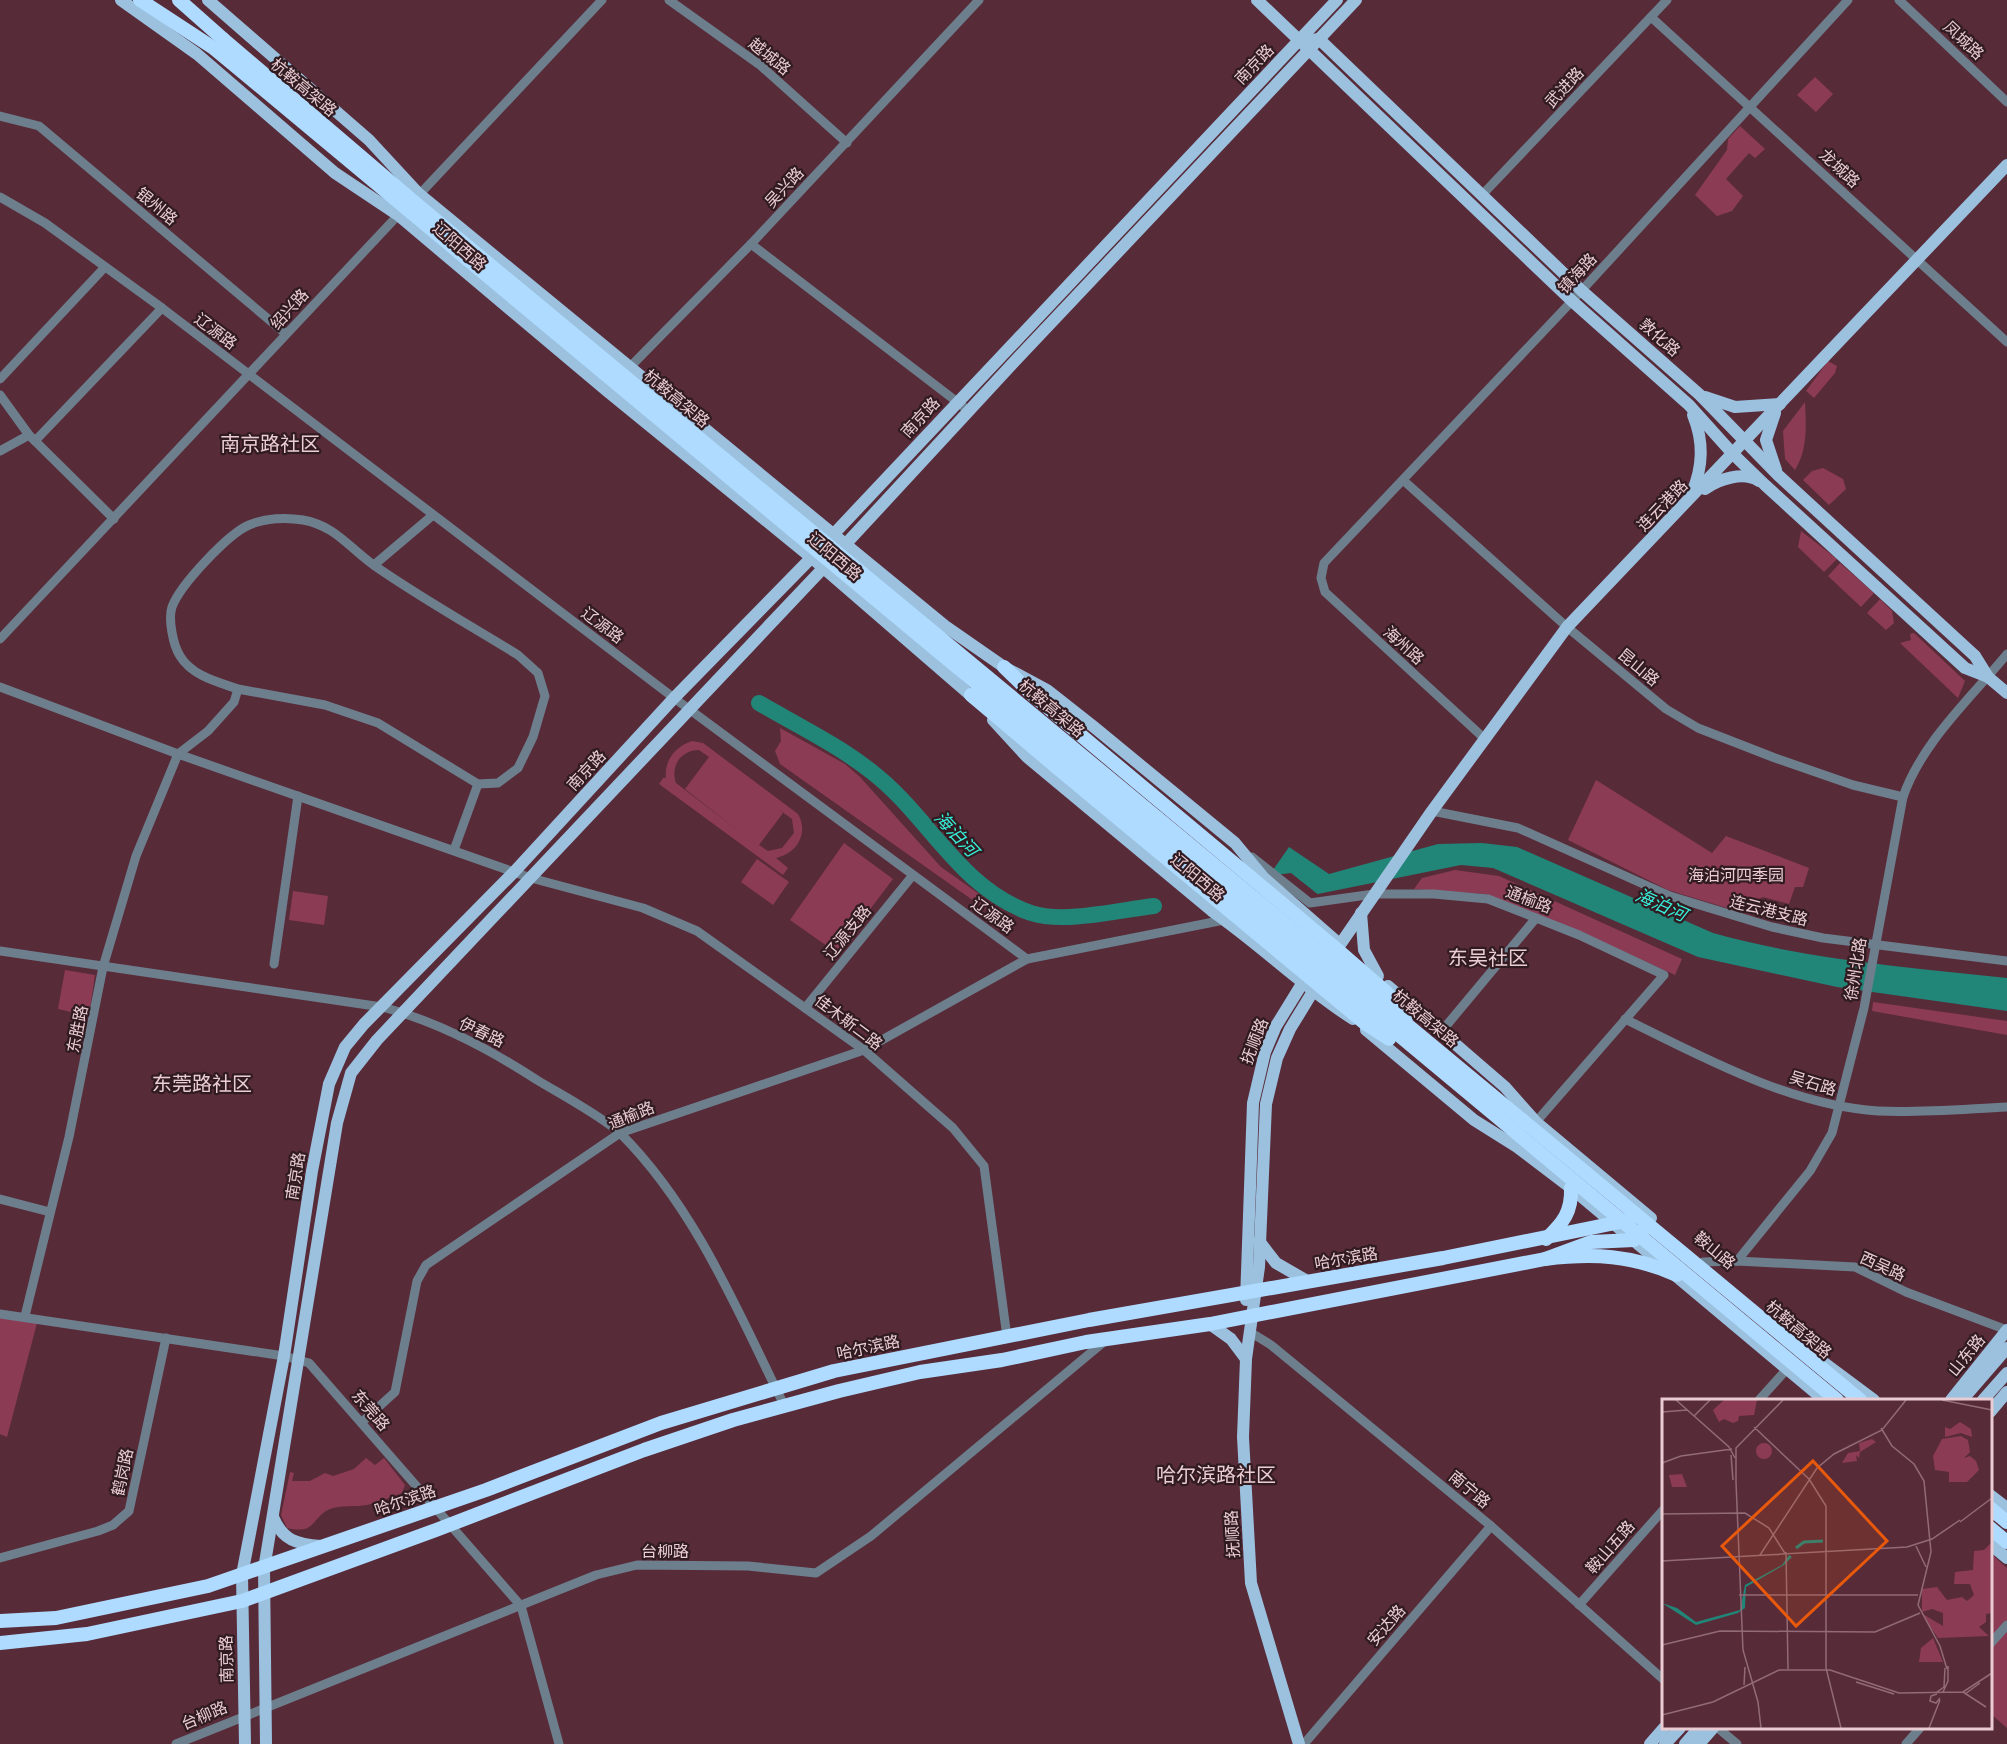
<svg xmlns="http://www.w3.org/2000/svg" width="2007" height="1744" font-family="Lato,'Noto Sans SC',sans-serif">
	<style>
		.green { fill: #8c3b55; fill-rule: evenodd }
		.water { fill: #218578 }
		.pier { fill: #582b39 }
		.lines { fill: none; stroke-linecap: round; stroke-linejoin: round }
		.river { stroke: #218578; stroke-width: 16 }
		.minor { stroke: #6d7f8d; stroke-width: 9 }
		.major { stroke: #9bc1df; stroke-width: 12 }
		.highway { stroke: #aedbff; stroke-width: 14 }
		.highway-bridge { stroke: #aedbff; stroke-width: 14 }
		.labels { text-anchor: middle; stroke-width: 4.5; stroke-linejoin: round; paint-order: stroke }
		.street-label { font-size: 16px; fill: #eaccd3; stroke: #301b21 }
		.park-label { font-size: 16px; fill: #eccdd4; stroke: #301b21 }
		.water-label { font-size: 18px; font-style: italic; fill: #37f0d9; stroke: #301b21 }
		.quarter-label { font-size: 20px; fill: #eaccd3; stroke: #301b21 }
		.inset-river { fill: none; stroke: #218578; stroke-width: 3 }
		.inset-road { fill: none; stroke: #926b77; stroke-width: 1.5 }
		.view { fill: #e8590c; fill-opacity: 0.15; stroke: #e8590c; stroke-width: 3 }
		.inset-edge { fill: none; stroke: #eaccd3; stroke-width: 3 }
	</style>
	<rect width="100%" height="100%" fill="#582b39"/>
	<g class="green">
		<path d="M 1815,77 L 1833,94 L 1816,112 L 1797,95 Z"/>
		<path d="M 1740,126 L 1765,149 L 1755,158 L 1749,153 L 1726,179 L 1743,196 L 1732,211 L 1717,216 L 1695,195 L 1727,150 L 1728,139 Z"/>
		<path d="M 1828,361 L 1837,366 L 1835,373 L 1814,398 L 1806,391 Z"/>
		<path d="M 1805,402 C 1806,426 1808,449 1795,470 L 1785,459 L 1783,431 Z"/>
		<path d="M 1823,468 L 1843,479 L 1846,489 L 1829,505 L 1803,480 L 1812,471 Z"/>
		<path d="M 1801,531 L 1837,559 L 1824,572 L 1798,547 Z"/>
		<path d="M 1840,563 L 1874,593 L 1861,607 L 1828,576 Z"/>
		<path d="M 1880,599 L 1892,611 L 1894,623 L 1886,630 L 1867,613 Z"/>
		<path d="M 1914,633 L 1965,681 L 1958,698 L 1900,643 L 1911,640 L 1910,634 Z"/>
		<path d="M 780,728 L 845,764 L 860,777 L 941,867 L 1003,911 L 998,918 L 780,764 L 775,751 L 781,741 Z"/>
		<path d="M 692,741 L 703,743 L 798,814 C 809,833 797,854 776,858 L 788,868 L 783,875 L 659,784 L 664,777 L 666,779 C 664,760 675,747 692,741 ZM 699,750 L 709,757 L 685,789 L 740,832 L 676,783 C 670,766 681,750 699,750 ZM 778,809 L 792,819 L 794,833 L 782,848 L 768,851 L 759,845 L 783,813 Z"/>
		<path d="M 1596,780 L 1712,853 L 1726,836 L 1809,868 L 1803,887 L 1795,887 L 1789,904 L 1763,897 L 1746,906 L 1750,915 L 1668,890 L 1568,840 Z"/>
		<path d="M 844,843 L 893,879 L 837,953 L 790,920 Z"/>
		<path d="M 757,859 L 789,882 L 773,905 L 741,882 Z"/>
		<path d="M 1455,870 L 1499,876 L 1682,959 L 1675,975 L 1572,928 L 1485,894 L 1414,889 L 1422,878 Z"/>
		<path d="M 293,891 L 328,896 L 324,925 L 289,920 Z"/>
		<path d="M 65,970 L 95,975 L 89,1016 L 58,1009 Z"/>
		<path d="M 1873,1002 L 2007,1021 L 2007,1035 L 1872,1011 Z"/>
		<path d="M 0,1318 L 37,1323 L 7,1437 L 0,1434 Z"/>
		<path d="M 366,1458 L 375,1465 L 384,1458 L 405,1485 L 402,1493 C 391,1497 379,1502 367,1505 C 356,1507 340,1505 330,1509 C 311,1517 317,1535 287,1528 L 281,1515 L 290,1472 L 294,1473 L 292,1481 L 310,1481 L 325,1473 L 333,1476 L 354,1469 Z"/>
		<path d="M 1990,1553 L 2007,1568 L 2007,1728 L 1991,1714 Z"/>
	</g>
	<path class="water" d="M 1482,843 L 1517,847 L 1713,933 C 1809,960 1908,967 2007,978 L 2007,1011 L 1837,987 L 1698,957 L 1493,868 L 1461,865 L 1308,896 L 1273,870 L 1289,847 L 1329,874 L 1438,844 Z"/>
	<path class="pier" d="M 1291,873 L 1320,896 L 1308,899 L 1275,875 Z"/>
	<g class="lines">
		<path class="river" d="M 759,703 C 797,725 838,745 872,772 C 929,816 959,888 1031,913 C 1064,924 1120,910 1154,906"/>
		<g class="minor">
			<path d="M 669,0 L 760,65 L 847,143"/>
			<path d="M 1899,0 L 2007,102"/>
			<path d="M 1651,17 L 2007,342"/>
			<path d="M 0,116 L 39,126 L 286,334"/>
			<path d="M 1482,195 L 1667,0"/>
			<path d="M 0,197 L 45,223 L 162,308 L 674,698 L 1027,959 L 1224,920"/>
			<path d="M 417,197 L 602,0"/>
			<path d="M 751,244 L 969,411"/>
			<path d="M 627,370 L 751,244 L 979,0"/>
			<path d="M 0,379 L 105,267"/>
			<path d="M 0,395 L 29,435 L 114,519"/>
			<path d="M 35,441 L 162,308"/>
			<path d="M 0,451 L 29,435"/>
			<path d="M 1403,480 L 1567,627 L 1666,709 L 1698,728 L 1775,758 L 1853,785 L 1903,797"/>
			<path d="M 374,565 L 433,515"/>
			<path d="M 0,639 L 402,211"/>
			<path d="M 0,687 L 178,754 L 531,878 L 643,908 L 697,931 L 864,1050 L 953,1128 L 984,1166 L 1007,1337"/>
			<path d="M 1486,740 L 1325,592 L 1321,578 L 1324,563 L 1572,301 L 1848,0"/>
			<path d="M 1432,811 L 1518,828 L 1670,896 L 1772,927 L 1823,938 L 2007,961"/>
			<path d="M 454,850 L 478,784"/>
			<path d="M 1252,857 L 1310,903 L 1374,894 L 1434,894 L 1488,899 L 1579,935 L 1664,975 L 1536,1122"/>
			<path d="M 0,951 L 382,1007 C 436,1021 491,1050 537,1080 C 560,1094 603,1117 621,1134 C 696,1209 738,1312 784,1405"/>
			<path d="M 274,964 L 298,796"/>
			<path d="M 805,1008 L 913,875"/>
			<path d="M 1625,1019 C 1702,1057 1792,1106 1878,1111 C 1921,1113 1964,1109 2007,1107"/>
			<path d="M 1446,1026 L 1536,918"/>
			<path d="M 0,1199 L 50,1212"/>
			<path d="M 1737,1261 L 1810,1171 L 1832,1133 L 1864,1008 L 1903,797 C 1922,742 1970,699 2007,654"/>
			<path d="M 1703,1262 L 1737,1261 L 1855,1267 L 1906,1292 L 2007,1330"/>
			<path d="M 0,1314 L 284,1356 L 309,1363 L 521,1606 L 559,1744"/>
			<path d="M 25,1316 L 69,1137 L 103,967 L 136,856 L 178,754 L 208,731 L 234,702 L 238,689 C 218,682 192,676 180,656 C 173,645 168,619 172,607 C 180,585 228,534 249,525 C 265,518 286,517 303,520 C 336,526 349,548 375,566 C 421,598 471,626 518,655 L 538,673 L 545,696 L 533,737 L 518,768 L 498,783 L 478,784 L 378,723 L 325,705 L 238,689"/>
			<path d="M 1250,1332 L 1271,1345 L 1491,1526 L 1664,1680"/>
			<path d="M 1759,1400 L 1787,1369"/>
			<path d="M 362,1422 L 395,1392 L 417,1281 L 426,1265 L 620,1133 L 864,1050 L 1027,959"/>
			<path d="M 0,1558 L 98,1531 L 113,1525 L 129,1511 L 166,1338"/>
			<path d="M 1579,1605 L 1664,1509"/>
			<path d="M 1990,1644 L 2007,1625"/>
			<path d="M 1718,1728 L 1737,1744"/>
			<path d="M 176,1744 L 596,1575 L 637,1565 L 748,1566 L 816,1573 L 871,1536 L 1106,1340"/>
			<path d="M 1304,1744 L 1491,1526"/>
			<path d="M 1906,1744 L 1920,1728"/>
		</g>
		<g class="major">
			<path d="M 121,0 L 197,54 L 335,173 L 398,215 L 607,391 L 812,558 L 976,700"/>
			<path d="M 208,0 L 369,140 L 419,194 L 945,626 L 1004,667 L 1047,690 L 1094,727 L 1235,843 L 1264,878 L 1336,941"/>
			<path d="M 1257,0 L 1572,301 L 1689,405 L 1733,454 L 1765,485 L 1965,668 L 1988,677"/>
			<path d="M 1312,40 L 1319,39 L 1582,291 L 1700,395 L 1778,475 L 1975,656 L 1988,677 L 2007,693"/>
			<path d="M 1705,397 L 1735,407 L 1780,404"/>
			<path d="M 1775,413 L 1766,440 L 1776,470"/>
			<path d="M 1705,489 C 1718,479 1744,471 1759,481"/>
			<path d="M 1692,493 C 1703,466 1704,442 1693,415"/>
			<path d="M 830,538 L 1337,0"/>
			<path d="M 843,547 L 1015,361 L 1356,0"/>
			<path d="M 993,720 L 1027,757 L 1212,911 C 1261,945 1303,987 1353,1019"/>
			<path d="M 1361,913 L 1364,950 L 1378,976"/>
			<path d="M 1337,949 L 1432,811 L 1567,627 L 2007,165"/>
			<path d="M 1388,986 L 1505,1087 L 1536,1122 L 1651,1218"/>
			<path d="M 1366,1030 L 1474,1120 L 1517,1147 L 1571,1188 L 1824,1400"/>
			<path d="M 1259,1241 L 1276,1263 L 1309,1282"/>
			<path d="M 1246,1300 L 1253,1103 L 1265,1052 L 1276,1026 L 1305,979"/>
			<path d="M 1210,1324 L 1231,1339 L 1246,1359"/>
			<path d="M 1823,1362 L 1874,1400"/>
			<path d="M 1951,1400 L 2007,1330"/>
			<path d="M 1962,1400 L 2007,1348"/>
			<path d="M 1983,1400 L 2007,1373"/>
			<path d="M 1990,1412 L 2007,1392"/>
			<path d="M 1990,1495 L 2007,1508"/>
			<path d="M 273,1517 C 283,1541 297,1544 321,1546"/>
			<path d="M 1990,1544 L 2007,1558"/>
			<path d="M 245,1744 L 242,1575 L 284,1356 L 312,1171 L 329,1084 L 345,1047 L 364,1024 L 515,871 L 674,698 L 816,553"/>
			<path d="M 266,1744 L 264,1569 L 337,1123 L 351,1073 L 377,1040 L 829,562"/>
			<path d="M 1299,1744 L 1251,1583 L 1243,1437 L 1246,1359 L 1259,1267 L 1266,1104 L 1277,1058 L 1290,1029 L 1315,988"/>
			<path d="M 1650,1744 L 1664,1728"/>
			<path d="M 1665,1744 L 1680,1728"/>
			<path d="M 1685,1744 L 1699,1728"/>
			<path d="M 1699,1744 L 1713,1728"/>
		</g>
		<g class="highway">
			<path d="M 140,0 L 215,49"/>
			<path d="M 179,0 L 223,39"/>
			<path d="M 1004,667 L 1034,696"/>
			<path d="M 971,695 L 1054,765"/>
			<path d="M 1546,1239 C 1563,1223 1572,1212 1571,1188"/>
			<path d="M 1545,1259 L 1591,1242 L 1634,1240 L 1645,1228"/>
			<path d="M 1990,1508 L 2007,1522"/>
			<path d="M 1990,1528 L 2007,1542"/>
			<path d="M 0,1621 L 56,1618 L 208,1586 L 486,1490 L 661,1423 L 834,1371 L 1089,1320 L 1443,1258 L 1630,1220"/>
			<path d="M 0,1643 L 87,1634 L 242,1601 L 436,1530 L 644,1450 L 733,1420 L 839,1391 L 920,1372 L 1002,1360 L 1086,1342 L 1210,1324 L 1545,1259 C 1593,1253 1632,1255 1677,1275"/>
		</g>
		<g class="highway-bridge">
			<path d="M 223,39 L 420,207 L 1860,1400"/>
			<path d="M 215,49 L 1837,1400"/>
			<path d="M 1034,696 L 1340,952 L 1386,992 L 1408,1015"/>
			<path d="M 1054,765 L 1366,1024 L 1389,1039"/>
		</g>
	</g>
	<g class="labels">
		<g class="street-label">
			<text transform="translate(1964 40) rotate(43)" y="6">凤城路</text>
			<text transform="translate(770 56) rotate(39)" y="6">越城路</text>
			<text transform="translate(1254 64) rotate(-46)" y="6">南京路</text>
			<text transform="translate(304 87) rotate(40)" y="6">杭鞍高架路</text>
			<text transform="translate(1564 87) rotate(-47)" y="6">武进路</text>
			<text transform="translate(1840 168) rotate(43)" y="6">龙城路</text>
			<text transform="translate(784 187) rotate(-47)" y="6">吴兴路</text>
			<text transform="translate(157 206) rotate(40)" y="6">银州路</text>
			<text transform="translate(460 246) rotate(41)" y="6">辽阳西路</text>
			<text transform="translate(1577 273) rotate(-47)" y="6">镇海路</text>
			<text transform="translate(289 309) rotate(-48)" y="6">绍兴路</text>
			<text transform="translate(216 331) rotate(37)" y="6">辽源路</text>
			<text transform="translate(1660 337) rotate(41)" y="6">敦化路</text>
			<text transform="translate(677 398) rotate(40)" y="6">杭鞍高架路</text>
			<text transform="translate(920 417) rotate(-47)" y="6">南京路</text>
			<text transform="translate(1662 505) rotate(-46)" y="6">连云港路</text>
			<text transform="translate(835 556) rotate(40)" y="6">辽阳西路</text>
			<text transform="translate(603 625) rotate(37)" y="6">辽源路</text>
			<text transform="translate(1404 645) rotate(42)" y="6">海州路</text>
			<text transform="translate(1639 667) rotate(40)" y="6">昆山路</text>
			<text transform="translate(1052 708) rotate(40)" y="6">杭鞍高架路</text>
			<text transform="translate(586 770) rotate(-47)" y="6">南京路</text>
			<text transform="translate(1198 877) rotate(40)" y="6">辽阳西路</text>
			<text transform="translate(1529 899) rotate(21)" y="6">通榆路</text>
			<text transform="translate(1769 910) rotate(14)" y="6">连云港支路</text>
			<text transform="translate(993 915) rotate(36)" y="6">辽源路</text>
			<text transform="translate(847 932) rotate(-51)" y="6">辽源支路</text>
			<text transform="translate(1855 969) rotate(-81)" y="6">徐州北路</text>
			<text transform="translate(1426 1018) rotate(40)" y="6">杭鞍高架路</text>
			<text transform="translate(849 1022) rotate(37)" y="6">佳木斯二路</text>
			<text transform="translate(77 1029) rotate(-79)" y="6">东胜路</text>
			<text transform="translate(482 1032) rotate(25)" y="6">伊春路</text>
			<text transform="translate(1254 1041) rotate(-69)" y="6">抚顺路</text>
			<text transform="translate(1813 1083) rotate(17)" y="6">吴石路</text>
			<text transform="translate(631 1115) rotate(-22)" y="6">通榆路</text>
			<text transform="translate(295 1176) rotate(-81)" y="6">南京路</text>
			<text transform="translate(1715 1250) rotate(40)" y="6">鞍山路</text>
			<text transform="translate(1346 1258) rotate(-10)" y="6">哈尔滨路</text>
			<text transform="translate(1883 1266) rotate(24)" y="6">西吴路</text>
			<text transform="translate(1799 1329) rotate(40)" y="6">杭鞍高架路</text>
			<text transform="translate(868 1347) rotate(-12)" y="6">哈尔滨路</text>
			<text transform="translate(1966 1355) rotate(-51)" y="6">山东路</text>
			<text transform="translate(371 1410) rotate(49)" y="6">东莞路</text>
			<text transform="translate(122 1472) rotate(-78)" y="6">鹤岗路</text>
			<text transform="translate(1470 1489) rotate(40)" y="6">南宁路</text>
			<text transform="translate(405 1500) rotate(-19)" y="6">哈尔滨路</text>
			<text transform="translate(1232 1534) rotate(-93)" y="6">抚顺路</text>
			<text transform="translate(1610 1547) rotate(-49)" y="6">鞍山五路</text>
			<text x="665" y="1557">台柳路</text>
			<text transform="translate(1386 1625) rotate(-49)" y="6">安达路</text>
			<text transform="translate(226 1659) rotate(-91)" y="6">南京路</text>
			<text transform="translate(204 1715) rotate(-23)" y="6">台柳路</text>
		</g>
		<g class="park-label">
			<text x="1736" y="881">海泊河四季园</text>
		</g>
		<g class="water-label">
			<text transform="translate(956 834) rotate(47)" y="6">海泊河</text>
			<text transform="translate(1661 905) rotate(24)" y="6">海泊河</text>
		</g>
		<g class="quarter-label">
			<text x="270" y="451">南京路社区</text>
			<text x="1488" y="965">东吴社区</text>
			<text x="202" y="1091">东莞路社区</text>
			<text x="1216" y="1482">哈尔滨路社区</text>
		</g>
	</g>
	<g transform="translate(1662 1399)">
		<rect width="330" height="330" fill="#582b39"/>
		<path d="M 62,1 L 95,1 L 92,16 L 77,17 L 76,22 L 71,24 L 62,20 L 57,23 L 51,11 ZM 298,23 L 309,30 L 310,38 L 299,34 L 283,38 L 283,28 L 288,30 ZM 299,37 L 306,41 L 308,53 L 302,59 L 308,57 L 314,62 L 317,71 L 305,83 L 287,83 L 287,73 L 273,71 L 271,57 L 280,40 ZM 210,40 L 214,43 L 198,53 L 197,59 L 194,56 L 195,62 L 180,64 L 186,54 L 198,52 L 197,44 ZM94 52a8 8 0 1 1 16 0a8 8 0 1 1-16 0ZM 20,75 L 25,88 L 10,88 L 7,76 ZM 330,143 L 330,214 L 324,215 L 324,223 L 317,228 L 327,237 L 276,239 L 259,214 L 281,227 L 281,214 L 270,210 L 260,213 L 260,190 L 275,188 L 285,201 L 300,198 L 305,202 L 312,196 L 308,185 L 292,185 L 293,173 L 311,171 L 312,152 L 322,151 ZM 271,239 L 281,263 L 257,263 L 259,249 Z" fill="#8c3b55"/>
		<path d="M 127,156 L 130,158 L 122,166 L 84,188 L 83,209 L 76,214 L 34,226 L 0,204 L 15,209 L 34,223 L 78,211 L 83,186 L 120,166 Z" fill="#218578"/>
		<path class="inset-river" d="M 134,149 L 142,143 L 161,142"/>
		<path class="inset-road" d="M 14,1 L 67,48 L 73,59M 280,1 L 330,11M 0,13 L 25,11M 32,17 L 48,1M 92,28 L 147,80 L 164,107 L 164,269 L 179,329M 219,29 L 230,47 L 252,65 L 262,82 L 269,153 L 256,206 L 278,247 L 285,270M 69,56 L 71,81M 0,64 L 19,57 L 70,50M 74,83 L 81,251 L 96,303 L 99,329M 74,84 L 74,49 L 121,1M 0,115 L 83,114 L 107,129 L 124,156M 298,123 L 330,99M 254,147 L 264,168M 124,153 L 126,270M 98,156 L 155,69 L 172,55 L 220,31 L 244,1M 0,162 L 245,148 L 270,140 L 298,121M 77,196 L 256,196M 0,246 L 58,232 L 213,233 L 258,214M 194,283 L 232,295M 82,286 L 83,268M 275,293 L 282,288 L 283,269M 281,293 L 286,282 L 286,267M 301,293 L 324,308M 275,295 L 269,297 L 268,302 L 274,304 L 278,299M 303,295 L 318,284M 0,316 L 51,303 L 117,271 L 168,271 L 237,294 L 301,293 L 330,274M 267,329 L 278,301"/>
		<path class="view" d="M 151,62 L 225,142 L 134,227 L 60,147 Z"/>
		<rect width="330" height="330" class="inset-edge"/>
	</g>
</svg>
